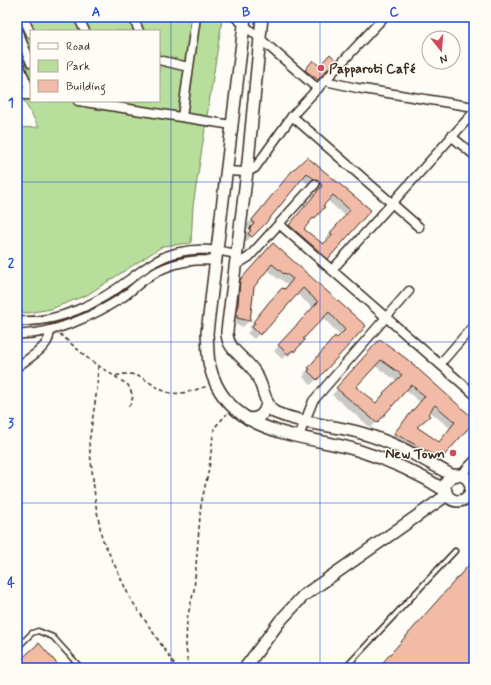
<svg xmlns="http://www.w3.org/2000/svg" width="491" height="685" font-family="Mynerve,sans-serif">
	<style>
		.green { fill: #b7df9b; stroke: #79845c; fill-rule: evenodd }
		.shadow { fill: #0003; fill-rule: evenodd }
		.building { fill: #f2bba7; stroke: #3b2a1e; fill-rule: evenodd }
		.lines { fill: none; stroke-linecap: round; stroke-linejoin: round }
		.lane-casing { stroke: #3b2a1e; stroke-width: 7 }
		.street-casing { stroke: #3b2a1e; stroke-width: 11 }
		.secondary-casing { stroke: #3b2a1e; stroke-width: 14 }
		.path { stroke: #3b2a1e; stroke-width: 1.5; stroke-dasharray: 4 3; stroke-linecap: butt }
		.lane { stroke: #fdfcf7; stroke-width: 4 }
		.street { stroke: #fdfcf7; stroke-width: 8 }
		.secondary { stroke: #fdfcf7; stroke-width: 11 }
		.grid { fill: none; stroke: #1d4ed8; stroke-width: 1; stroke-opacity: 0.55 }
		.poi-dot { fill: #d1495b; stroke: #fdfcf7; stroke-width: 1.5 }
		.labels { text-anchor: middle; stroke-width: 3; stroke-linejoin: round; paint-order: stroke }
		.poi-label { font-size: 14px; font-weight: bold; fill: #3b2a1e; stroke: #fdfcf7; text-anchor: start }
		.neatline { fill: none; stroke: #1d4ed8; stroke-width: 1.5 }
		.grid-label { font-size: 13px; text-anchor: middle; font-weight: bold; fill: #1d4ed8 }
	</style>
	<rect width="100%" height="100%" fill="#fdfcf7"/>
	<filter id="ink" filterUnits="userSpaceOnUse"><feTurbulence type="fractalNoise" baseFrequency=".025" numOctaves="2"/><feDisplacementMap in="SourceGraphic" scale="8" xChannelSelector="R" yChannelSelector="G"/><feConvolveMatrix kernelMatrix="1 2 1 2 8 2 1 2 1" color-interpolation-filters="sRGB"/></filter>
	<g filter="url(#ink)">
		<path class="green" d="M 22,17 L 219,17 L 222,20 L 193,206 L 191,243 L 163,246 L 87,295 L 51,309 L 27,313 L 17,311 L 17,128 L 39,127 L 17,89 L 17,20 ZM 31,31 L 159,31 L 159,101 L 31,101 Z"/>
		<g class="shadow">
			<path d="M 335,60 L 314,82 L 303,73 L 311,64 L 319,67 Z"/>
			<path d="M 307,158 L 370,210 L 322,264 L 284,231 L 317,193 L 313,185 L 308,184 L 301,178 L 252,236 L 246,242 L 243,240 L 249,230 L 246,226 L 286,179 ZM 327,200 L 345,216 L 325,239 L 328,241 L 323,245 L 302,229 L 324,207 L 322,206 Z"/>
			<path d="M 267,250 L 365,326 L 311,385 L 303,377 L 305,375 L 304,374 L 330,343 L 340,336 L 323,317 L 301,339 L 303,340 L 293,351 L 288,357 L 287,355 L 282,359 L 274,351 L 313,308 L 297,294 L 254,339 L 247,333 L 251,329 L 249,328 L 277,295 L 288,285 L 279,278 L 278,279 L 267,269 L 253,286 L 249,321 L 243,327 L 232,323 L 235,287 Z"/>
			<path d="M 375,346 L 474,420 L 435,464 L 389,439 L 420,402 L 405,390 L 371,428 L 332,395 ZM 375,366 L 397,381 L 378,399 L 379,400 L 376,404 L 355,387 ZM 429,411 L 450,428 L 439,442 L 416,427 Z"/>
		</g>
		<g class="building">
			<path d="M 330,54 L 336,60 L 318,80 L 305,70 L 313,60 L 319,66 Z"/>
			<path d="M 307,157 L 371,210 L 328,259 L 289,225 L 322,186 L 318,180 L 314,179 L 307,173 L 265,224 L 252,237 L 248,234 L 251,230 L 249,229 L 254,224 L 252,220 L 291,172 ZM 333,195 L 350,210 L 330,233 L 333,235 L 323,244 L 304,229 L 313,218 L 314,219 L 325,207 L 323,206 Z"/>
			<path d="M 273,243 L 366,326 L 317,380 L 308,371 L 310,369 L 308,368 L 335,336 L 337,338 L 345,330 L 329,312 L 303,339 L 305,340 L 294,352 L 293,350 L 288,354 L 278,345 L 318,302 L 303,288 L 263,333 L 262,332 L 260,335 L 252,327 L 255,323 L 253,322 L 269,302 L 282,288 L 285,289 L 293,279 L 285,273 L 284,274 L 272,264 L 254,287 L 250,321 L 237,318 L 240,280 Z"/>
			<path d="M 380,339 L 408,360 L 474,419 L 474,422 L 441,459 L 394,433 L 425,396 L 411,385 L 377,423 L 336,388 ZM 381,360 L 402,375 L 383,393 L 384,394 L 376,403 L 356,387 ZM 435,405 L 455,422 L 439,442 L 417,427 L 430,416 L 428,414 Z"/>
			<path d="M 474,559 L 474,668 L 378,668 Z"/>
			<path d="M 39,643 L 61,668 L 17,668 L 17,663 Z"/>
		</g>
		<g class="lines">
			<g class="lane-casing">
				<g id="lane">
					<path d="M 17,648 L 32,633 L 38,631 L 53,637 L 81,668"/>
					<path d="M 345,668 L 455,551"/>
				</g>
			</g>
			<g class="street-casing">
				<g id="street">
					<path d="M 23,17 L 31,34"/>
					<path d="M 78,17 L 85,31"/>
					<path d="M 133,17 L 139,31"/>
					<path d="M 235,17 L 318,89"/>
					<path d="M 17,30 L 31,63"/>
					<path d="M 17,60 L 31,93"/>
					<path d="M 159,60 L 188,67"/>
					<path d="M 325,81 L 357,88 L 474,107"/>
					<path d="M 17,83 L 24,95 L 31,95"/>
					<path d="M 78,101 L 232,125"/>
					<path d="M 292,116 L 419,227"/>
					<path d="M 182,117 L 196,17"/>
					<path d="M 451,136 L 474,155"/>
					<path d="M 226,171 L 247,172 L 255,168 L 292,116 L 384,17"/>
					<path d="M 279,224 L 474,394"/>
					<path d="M 236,265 L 249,257 L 315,184"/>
					<path d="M 332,270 L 474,112"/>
					<path d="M 17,321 C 57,324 99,303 130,279 C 146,267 160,256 180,252 C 199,247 219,251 238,254"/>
					<path d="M 17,334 C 50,336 96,315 123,297 C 130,292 137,285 144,280 C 165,264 191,258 217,261"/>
					<path d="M 440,364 L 474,325"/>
					<path d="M 17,367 C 28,358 53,346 49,330"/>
					<path d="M 299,436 L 313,401 L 409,291"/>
					<path d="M 461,475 L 474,461"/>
				</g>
			</g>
			<g class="secondary-casing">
				<g id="secondary">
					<path d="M 245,17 L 207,333 C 208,344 207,356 210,367 C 227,436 302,434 357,450 C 389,460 418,473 446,491"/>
					<path d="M 262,17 L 247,172 L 227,331 C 226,350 245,357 254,371 C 264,384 263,402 274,412 C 302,424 333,425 361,433 C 394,442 423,459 453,476"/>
					<path d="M 248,419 C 260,419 265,414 267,403"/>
					<circle cx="458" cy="488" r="13"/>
					<path d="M 245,668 L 280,621 L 303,596 L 447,495"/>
				</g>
			</g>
			<g class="path">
				<path d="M 60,334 L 91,361 L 128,385 L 133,396 L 131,403 L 127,408"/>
				<path d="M 98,366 L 97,389 L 89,443 L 96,506 L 102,538 L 130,598 L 177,668"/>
				<path d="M 116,376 C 141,367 152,390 171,393 C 183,395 197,389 208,386"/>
				<path d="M 188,668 L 186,645 L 187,619 L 194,590 L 201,504 L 209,469 L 214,428 L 227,414"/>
			</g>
			<use href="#lane" class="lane"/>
			<use href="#street" class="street"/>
			<use href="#secondary" class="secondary"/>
		</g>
	</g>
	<path class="grid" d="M 171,17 L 171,668M 320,17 L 320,668M 17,182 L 474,182M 17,342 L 474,342M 17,503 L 474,503"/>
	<g class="poi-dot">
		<circle cx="321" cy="68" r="4"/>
		<circle cx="453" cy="453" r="4"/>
	</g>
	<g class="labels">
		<g class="poi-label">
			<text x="329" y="73">Papparoti Café</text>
			<text x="445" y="458" text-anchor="end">New Town</text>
		</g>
	</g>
	<rect width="491" height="685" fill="none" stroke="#fdfcf7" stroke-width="44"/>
	<rect x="30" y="30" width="130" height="72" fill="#fdfcf7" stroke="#afa8a0"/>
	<rect x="38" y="43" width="20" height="6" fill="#fdfcf7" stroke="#afa8a0"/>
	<text x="66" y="50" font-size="12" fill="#3b2a1e">Road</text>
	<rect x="38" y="60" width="20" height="12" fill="#b7df9b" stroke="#afa8a0"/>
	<text x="66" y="70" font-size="12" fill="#3b2a1e">Park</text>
	<rect x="38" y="80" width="20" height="12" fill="#f2bba7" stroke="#afa8a0"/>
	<text x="66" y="90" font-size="12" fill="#3b2a1e">Building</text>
	<g transform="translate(441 50) rotate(163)"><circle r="19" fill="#fdfcf7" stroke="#afa8a0"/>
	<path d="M0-3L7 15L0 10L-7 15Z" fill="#d1495b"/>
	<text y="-6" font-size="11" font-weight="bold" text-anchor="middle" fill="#3b2a1e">N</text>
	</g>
	<rect x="22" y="22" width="447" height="641" class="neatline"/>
	<g class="grid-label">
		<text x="96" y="16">A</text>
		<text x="246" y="16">B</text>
		<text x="394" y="16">C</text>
		<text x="11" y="107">1</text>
		<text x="11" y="267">2</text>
		<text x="11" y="427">3</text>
		<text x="11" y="587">4</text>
	</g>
</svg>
